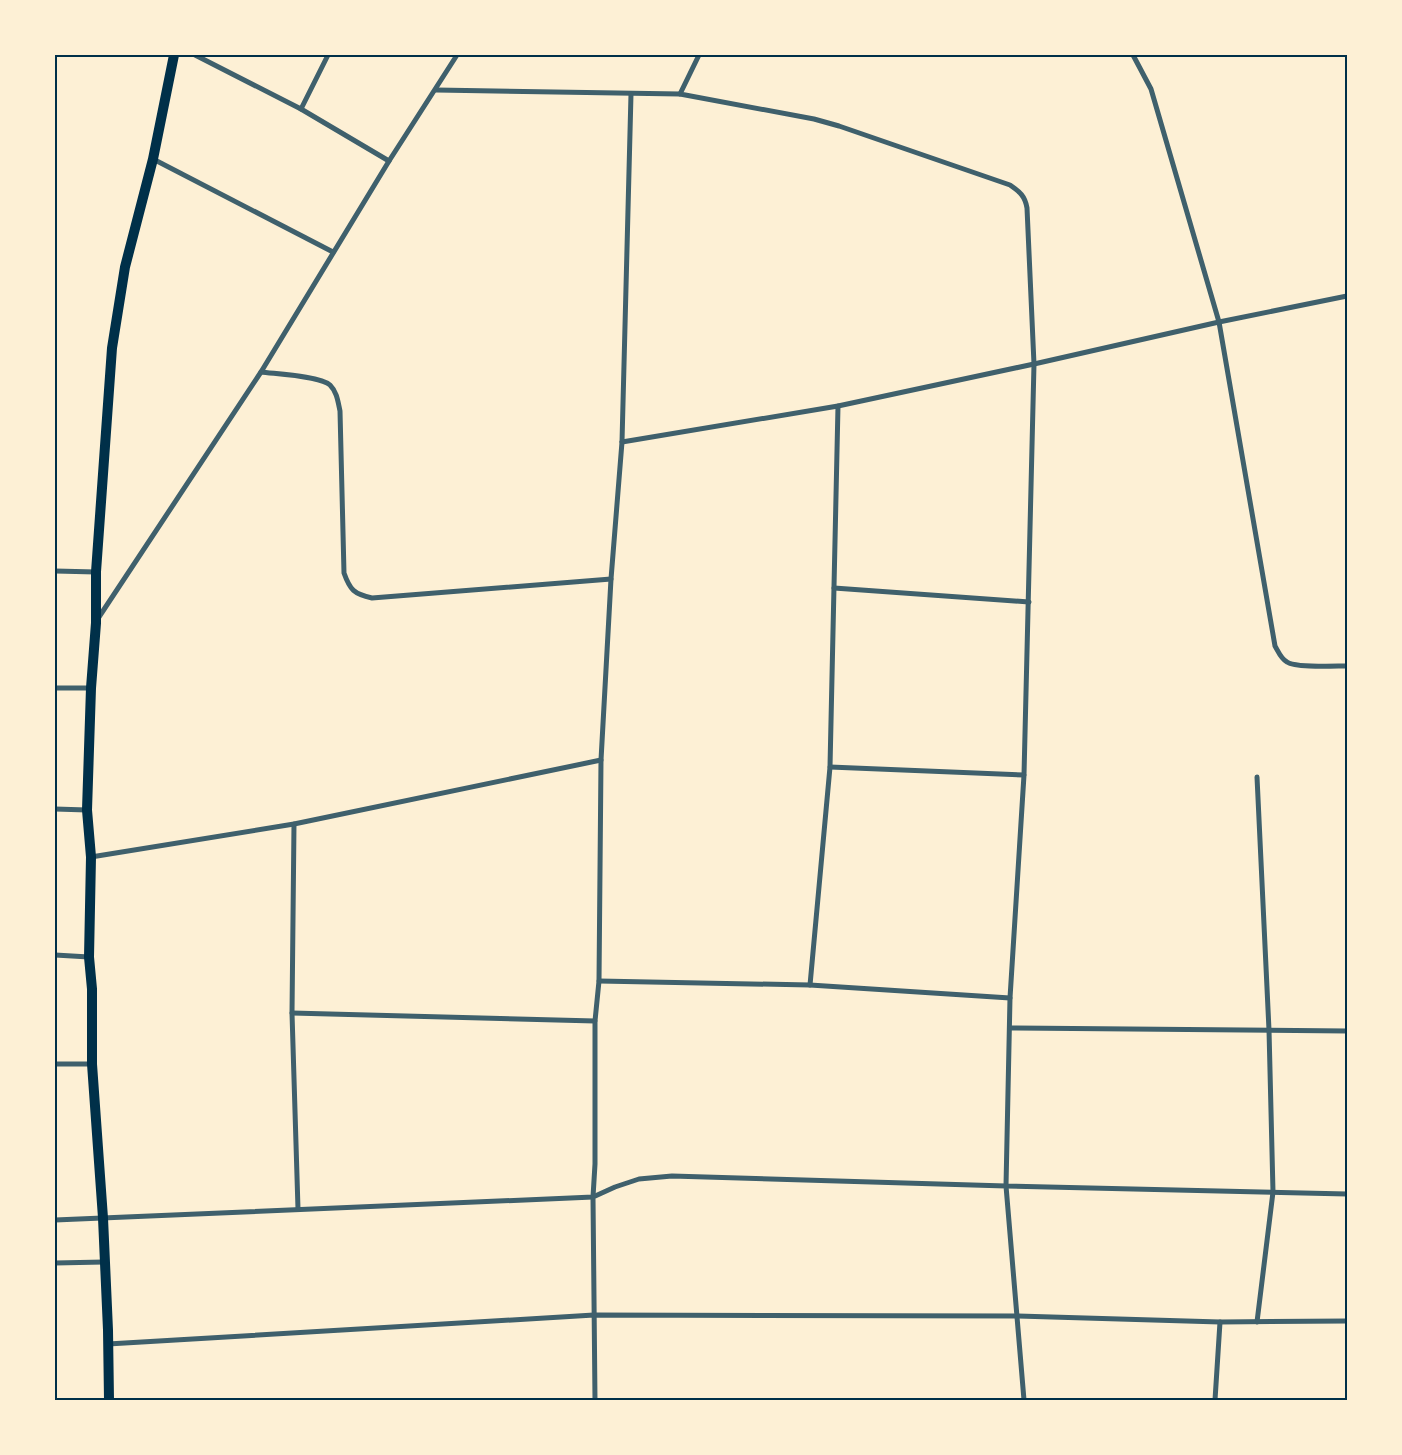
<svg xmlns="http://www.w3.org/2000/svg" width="1402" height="1455" font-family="Georgia,serif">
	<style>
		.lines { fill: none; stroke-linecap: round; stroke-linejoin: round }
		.minor { stroke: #3f606c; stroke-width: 5 }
		.secondary { stroke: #003049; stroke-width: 10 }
		.neatline { fill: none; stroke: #003049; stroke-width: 2 }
	</style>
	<rect width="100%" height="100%" fill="#fdf0d5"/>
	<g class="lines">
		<g class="minor">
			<path d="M 195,55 L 301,109 L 389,161"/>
			<path d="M 699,55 L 680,94 L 814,119 L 839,126 L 1010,185 C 1020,192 1025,196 1027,208 L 1034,364 L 1024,775 L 1010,998 L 1006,1186 L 1347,1194"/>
			<path d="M 1133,55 L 1151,89 L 1219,322 L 1275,646 C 1278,651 1281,659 1287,662 C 1296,668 1334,666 1347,666"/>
			<path d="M 436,90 L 680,94"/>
			<path d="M 301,109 L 328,55"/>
			<path d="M 153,159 L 333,252"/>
			<path d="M 261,372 C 276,374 320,376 330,385 C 337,392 338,402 340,411 L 344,573 C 350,590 354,594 372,598 L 611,579"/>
			<path d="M 622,442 L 838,406 L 1034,364 L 1219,322 L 1347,296"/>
			<path d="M 55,571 L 96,572"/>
			<path d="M 834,588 L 1029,602"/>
			<path d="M 97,620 L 261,372 L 389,161 L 457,55"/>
			<path d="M 55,688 L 91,688"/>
			<path d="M 830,767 L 1024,775"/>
			<path d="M 55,809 L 87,810"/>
			<path d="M 294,824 L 292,1013 L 298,1209"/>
			<path d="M 91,857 L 294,824 L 601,760"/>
			<path d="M 55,955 L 89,957"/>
			<path d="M 599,981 L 810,985 L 1010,998"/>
			<path d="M 810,985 L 830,767 L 838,406"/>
			<path d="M 292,1013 L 595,1021"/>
			<path d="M 1010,1028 L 1347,1031"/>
			<path d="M 55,1064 L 92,1064"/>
			<path d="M 55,1220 L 593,1197 L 595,1164 L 595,1021 L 599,981 L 601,760 L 611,579 L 622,442 L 631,94"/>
			<path d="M 55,1263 L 104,1262"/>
			<path d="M 1257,1322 L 1273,1192 L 1269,1030 L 1257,777"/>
			<path d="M 108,1344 L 594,1315 L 1018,1316 L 1220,1322 L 1347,1321"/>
			<path d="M 595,1400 L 593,1197 L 615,1187 L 639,1179 L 672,1176 L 1006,1186 L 1024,1400"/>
			<path d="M 1215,1400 L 1220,1322"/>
		</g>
		<path class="secondary" d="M 109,1400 L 108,1330 L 103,1218 L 92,1064 L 92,989 L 89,957 L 91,857 L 87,810 L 91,688 L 96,623 L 96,572 L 112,348 L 125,267 L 153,159 L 174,55"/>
	</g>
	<rect width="1402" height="1455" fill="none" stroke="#fdf0d5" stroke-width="112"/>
	<rect x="56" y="56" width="1290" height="1343" class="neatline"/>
</svg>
